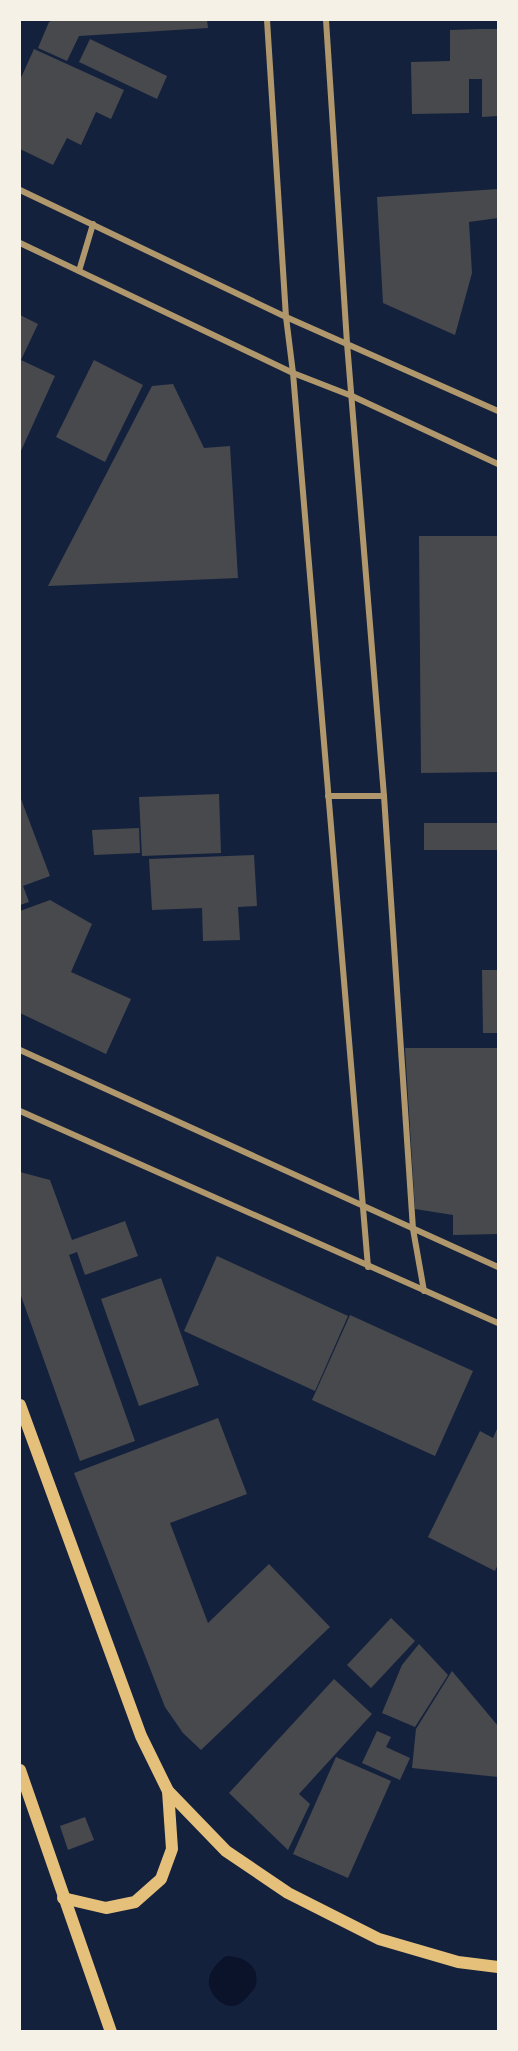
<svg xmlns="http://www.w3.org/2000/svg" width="518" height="2051" font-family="'Open Sans',sans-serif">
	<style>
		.water { fill: #0b132b }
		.building { fill: #48494c }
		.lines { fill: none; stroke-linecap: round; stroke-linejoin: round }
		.minor { stroke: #b1986c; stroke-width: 6 }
		.secondary { stroke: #e5c07b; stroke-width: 12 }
	</style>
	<rect width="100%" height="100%" fill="#14213d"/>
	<path class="water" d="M 226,1956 C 245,1956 262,1967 255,1988 C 250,1993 245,2002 237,2005 C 223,2010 207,1993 209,1979 C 210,1970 219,1961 226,1956 Z"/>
	<g class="building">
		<path d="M 54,20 L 207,20 L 208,28 L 79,36 L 67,61 L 38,48 L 49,22 Z"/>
		<path d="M 480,29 L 498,29 L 498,116 L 482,117 L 482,79 L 469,79 L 469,113 L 412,114 L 411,62 L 450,61 L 450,30 Z"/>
		<path d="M 90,39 L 167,76 L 157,99 L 79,62 Z"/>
		<path d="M 34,49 L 124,90 L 111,119 L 96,112 L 81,145 L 67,138 L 53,165 L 20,149 L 20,80 Z"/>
		<path d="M 498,189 L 498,218 L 469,222 L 472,273 L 455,335 L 383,303 L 377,197 Z"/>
		<path d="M 20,315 L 38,324 L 21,360 L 55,376 L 20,453 Z"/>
		<path d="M 94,360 L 143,385 L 105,462 L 56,437 Z"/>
		<path d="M 173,384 L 204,448 L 230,446 L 238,578 L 48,586 L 152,386 Z"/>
		<path d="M 419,536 L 498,536 L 498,772 L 421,773 Z"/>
		<path d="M 219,794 L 221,853 L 142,856 L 139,797 Z"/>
		<path d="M 21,799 L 50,876 L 23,886 L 29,902 L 20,905 L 20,800 Z"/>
		<rect x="424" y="823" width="74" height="27"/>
		<path d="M 139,828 L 140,853 L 94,855 L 92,830 Z"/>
		<path d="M 254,855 L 257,906 L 238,907 L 240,940 L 203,941 L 202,908 L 152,910 L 149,859 Z"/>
		<path d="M 50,900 L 92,924 L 71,972 L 131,999 L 106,1054 L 20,1013 L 20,911 Z"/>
		<path d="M 482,970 L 498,970 L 498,1033 L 483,1033 Z"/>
		<path d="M 405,1048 L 498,1048 L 498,1234 L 453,1235 L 453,1215 L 415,1209 Z"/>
		<path d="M 20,1172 L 50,1180 L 72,1240 L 125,1221 L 138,1256 L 85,1275 L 77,1252 L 69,1255 L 135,1441 L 80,1461 L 20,1293 Z"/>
		<path d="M 217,1256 L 348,1316 L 315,1391 L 184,1331 Z"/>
		<path d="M 161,1278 L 199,1385 L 139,1406 L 101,1299 Z"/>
		<path d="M 350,1315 L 473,1371 L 435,1456 L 312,1400 Z"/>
		<path d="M 218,1418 L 247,1494 L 170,1523 L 208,1623 L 269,1564 L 330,1627 L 201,1750 L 183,1733 L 165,1707 L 74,1473 Z"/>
		<path d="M 498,1427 L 498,1564 L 495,1571 L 428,1537 L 480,1431 L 493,1438 Z"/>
		<path d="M 391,1618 L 415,1641 L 371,1688 L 347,1665 Z"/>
		<path d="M 419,1644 L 448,1675 L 415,1727 L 382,1713 L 402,1665 Z"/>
		<path d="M 452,1671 L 498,1726 L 498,1777 L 412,1768 L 416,1729 Z"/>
		<path d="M 334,1679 L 372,1714 L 299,1794 L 310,1804 L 288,1850 L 229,1793 Z"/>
		<path d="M 377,1731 L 391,1737 L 386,1747 L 410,1758 L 400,1780 L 362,1763 Z"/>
		<path d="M 336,1757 L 391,1781 L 348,1878 L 293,1854 Z"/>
		<path d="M 85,1817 L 94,1840 L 68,1850 L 60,1826 Z"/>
	</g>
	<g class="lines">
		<g class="minor">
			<path d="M 267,20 L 286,317 L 293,373 L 368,1267"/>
			<path d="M 326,20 L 347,343 L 384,796 L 413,1229 L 424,1291"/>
			<path d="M 20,190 L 286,317 L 498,411"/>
			<path d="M 20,243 L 293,373 L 352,396 L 498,464"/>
			<path d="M 79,271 L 93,224"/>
			<path d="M 328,796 L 384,796"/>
			<path d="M 20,1050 L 498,1267"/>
			<path d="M 20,1111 L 498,1323"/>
		</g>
		<g class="secondary">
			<path d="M 20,1405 L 141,1736 L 168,1791 L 226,1851 L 288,1893 L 379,1939 L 458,1962 L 498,1967"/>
			<path d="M 20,1770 L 111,2032"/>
			<path d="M 63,1898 L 106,1908 L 135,1902 L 161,1879 L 172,1849 L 168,1791"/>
		</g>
	</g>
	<rect width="518" height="2051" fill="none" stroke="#f6f1e7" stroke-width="42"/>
</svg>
